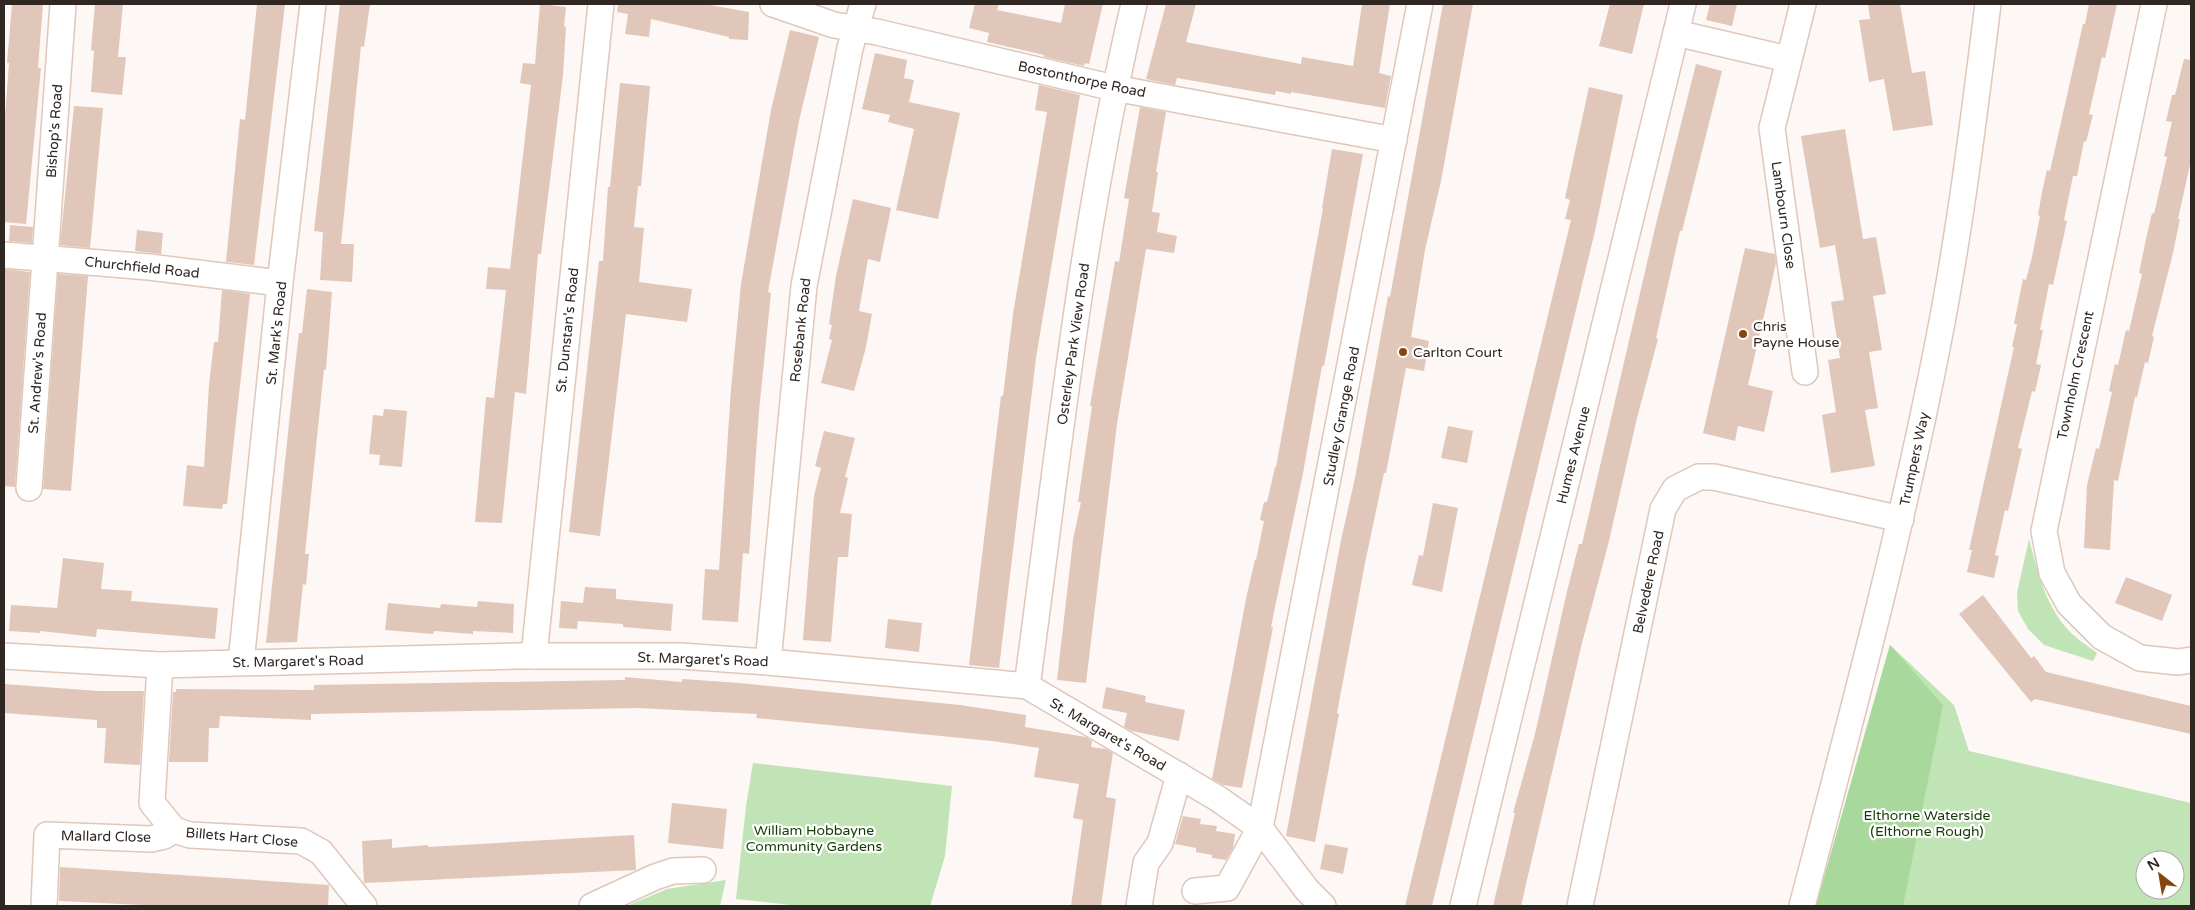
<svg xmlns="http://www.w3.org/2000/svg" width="2195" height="910" font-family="'Varela Round',sans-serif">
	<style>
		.green { fill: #c1e4b7; fill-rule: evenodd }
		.forest { fill: #a9d89c }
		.building { fill: #e0c7ba }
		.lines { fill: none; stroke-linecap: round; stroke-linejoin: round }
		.street-casing { stroke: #dfc7b9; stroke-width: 28 }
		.street { stroke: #fff; stroke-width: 25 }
		.poi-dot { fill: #854609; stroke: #fff; stroke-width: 2 }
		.labels { text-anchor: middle; stroke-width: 4.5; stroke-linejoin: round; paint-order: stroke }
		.street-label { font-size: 14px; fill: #302722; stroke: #fff }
		.poi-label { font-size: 14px; fill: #302722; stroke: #fff; text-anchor: start }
		.park-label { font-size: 14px; fill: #113d00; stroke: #fff }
	</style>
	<rect width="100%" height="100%" fill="#fdf7f5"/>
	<g class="green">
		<path d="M 2029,539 C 2038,573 2045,604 2069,631 C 2077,639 2088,646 2097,653 L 2093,661 L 2044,645 L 2028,629 L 2018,611 L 2017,593 Z"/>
		<path d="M 1890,645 L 1954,705 L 1969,751 L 2191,803 L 2191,906 L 1816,906 ZM 2145,860 L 2175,860 L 2175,890 L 2145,890 Z"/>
		<path d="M 753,763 L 952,786 L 945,856 L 930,906 L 800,906 L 736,899 L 746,806 Z"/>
		<path d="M 726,880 L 720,906 L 627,906 L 667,889 Z"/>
	</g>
	<path class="forest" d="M 1890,645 L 1943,705 L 1903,906 L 1816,906 Z"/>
	<g class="building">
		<path d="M 12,4 L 43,4 L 38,68 L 41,68 L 26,224 L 4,222 L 4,129 L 9,63 L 7,63 Z"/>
		<path d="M 95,4 L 123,4 L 118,57 L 126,57 L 122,95 L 91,92 L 94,51 L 91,50 Z"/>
		<path d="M 257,4 L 285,4 L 254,265 L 226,262 L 240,119 L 245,120 Z"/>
		<path d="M 340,4 L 370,4 L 364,47 L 361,46 L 341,244 L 354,244 L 352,282 L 320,280 L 323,232 L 314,231 Z"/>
		<path d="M 540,4 L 566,7 L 564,26 L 566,27 L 563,75 L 543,237 L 541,254 L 538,254 L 526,394 L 515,392 L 502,523 L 475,522 L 486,397 L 494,398 L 506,290 L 486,289 L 488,267 L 510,269 L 531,85 L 520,83 L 523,63 L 535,64 Z"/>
		<path d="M 618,4 L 704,4 L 749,12 L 748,40 L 729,39 L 729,37 L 651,19 L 649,37 L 625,34 L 628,14 L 617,12 Z"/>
		<path d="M 975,4 L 999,4 L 997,10 L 1061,23 L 1065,4 L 1103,4 L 1089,64 L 1085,63 L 1084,66 L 1044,57 L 1044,55 L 987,42 L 989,33 L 969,28 Z"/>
		<path d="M 1166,4 L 1196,4 L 1186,42 L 1301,64 L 1302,57 L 1353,66 L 1362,4 L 1390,4 L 1379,73 L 1391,76 L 1385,108 L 1291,92 L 1291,94 L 1276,91 L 1275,95 L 1177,78 L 1175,85 L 1146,79 Z"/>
		<path d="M 1443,4 L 1473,4 L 1441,181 L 1425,250 L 1411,337 L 1429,341 L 1424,371 L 1406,368 L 1386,473 L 1384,473 L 1365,563 L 1337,713 L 1339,714 L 1315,842 L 1286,836 L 1341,540 L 1355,478 L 1388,296 L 1390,297 Z"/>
		<path d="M 1610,4 L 1644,4 L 1632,54 L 1599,46 Z"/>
		<path d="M 1710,4 L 1737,4 L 1732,26 L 1706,20 Z"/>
		<path d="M 1868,4 L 1900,4 L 1912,73 L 1925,71 L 1933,125 L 1893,131 L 1884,79 L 1869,82 L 1859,20 L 1870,19 Z"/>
		<path d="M 2089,4 L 2117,4 L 2105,58 L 2102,57 L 2089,114 L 2093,115 L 2086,142 L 2084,141 L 2077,176 L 2073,176 L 2064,220 L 2067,221 L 2053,285 L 2049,284 L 2040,330 L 2043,330 L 2036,364 L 2041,365 L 2035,392 L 2032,391 L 2018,448 L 2022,449 L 2008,511 L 2005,510 L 1995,555 L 1999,556 L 1994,578 L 1967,572 L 1972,550 L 1969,550 L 2014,347 L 2012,347 L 2017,324 L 2014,324 L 2023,279 L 2026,280 L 2032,257 L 2040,216 L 2038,215 L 2042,192 L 2047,170 L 2050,171 L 2055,149 L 2083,24 L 2085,24 Z"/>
		<path d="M 790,30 L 819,37 L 799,121 L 768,292 L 771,293 L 759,411 L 749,554 L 743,553 L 738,622 L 702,620 L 705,569 L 719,570 L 731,389 L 741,284 L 771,110 Z"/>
		<path d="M 875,53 L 907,60 L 904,78 L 914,80 L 909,102 L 960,113 L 938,219 L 896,210 L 914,129 L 888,122 L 890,115 L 862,109 Z"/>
		<path d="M 2184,59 L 2191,60 L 2191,160 L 2178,219 L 2180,219 L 2173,253 L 2152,336 L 2154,337 L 2148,363 L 2145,362 L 2137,397 L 2135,397 L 2118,481 L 2114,480 L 2110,550 L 2084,548 L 2087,485 L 2096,448 L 2099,449 L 2112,392 L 2109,391 L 2115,364 L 2118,365 L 2126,330 L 2129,331 L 2142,274 L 2139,273 L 2146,239 L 2152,213 L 2154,214 L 2167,157 L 2164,156 L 2172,122 L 2166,121 L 2172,95 L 2175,95 Z"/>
		<path d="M 1696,64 L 1722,71 L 1682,231 L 1680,231 L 1656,338 L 1658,339 L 1637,418 L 1609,541 L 1581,647 L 1521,906 L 1493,906 L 1515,813 L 1513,813 L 1535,734 L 1567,591 L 1579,544 L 1582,544 L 1656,224 Z"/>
		<path d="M 620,83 L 650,86 L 641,186 L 638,186 L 634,227 L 644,228 L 639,282 L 692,289 L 687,322 L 626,314 L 600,536 L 569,532 L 599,261 L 603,261 L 608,187 L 610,187 Z"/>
		<path d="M 1039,85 L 1080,95 L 1036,358 L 999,668 L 969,665 L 1001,396 L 1003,396 L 1013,314 L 1047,112 L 1035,110 Z"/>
		<path d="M 1589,87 L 1623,95 L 1595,231 L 1432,906 L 1405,906 L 1571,220 L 1565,219 L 1570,200 L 1565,198 Z"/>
		<path d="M 74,106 L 103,108 L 90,248 L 60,245 Z"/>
		<path d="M 1140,107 L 1166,112 L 1156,172 L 1158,172 L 1152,212 L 1160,213 L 1157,232 L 1177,236 L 1174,253 L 1146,249 L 1117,424 L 1086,683 L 1057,680 L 1073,540 L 1081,502 L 1078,502 L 1092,406 L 1090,406 L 1115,261 L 1119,262 L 1129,199 L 1124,198 Z"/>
		<path d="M 1845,129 L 1863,239 L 1876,237 L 1886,294 L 1873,296 L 1882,350 L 1869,352 L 1878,408 L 1865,410 L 1875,466 L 1831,473 L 1822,415 L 1836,412 L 1828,360 L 1840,358 L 1831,302 L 1844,300 L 1835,245 L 1820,248 L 1801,136 Z"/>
		<path d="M 1332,149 L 1363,154 L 1324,366 L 1322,366 L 1303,473 L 1280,583 L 1271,627 L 1273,627 L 1242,788 L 1223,785 L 1212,779 L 1247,594 L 1255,560 L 1256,560 L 1264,521 L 1260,520 L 1264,502 L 1267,502 L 1275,467 L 1276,467 L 1323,208 L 1322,208 Z"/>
		<path d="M 853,199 L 891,208 L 880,262 L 868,259 L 859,311 L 872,314 L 866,347 L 854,391 L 821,383 L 832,340 L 829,339 L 832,325 L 829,324 L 836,276 Z"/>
		<path d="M 10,225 L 33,227 L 32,243 L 9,241 Z"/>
		<path d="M 137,230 L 163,233 L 161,254 L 135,251 Z"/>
		<path d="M 1745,248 L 1775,254 L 1776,263 L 1748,385 L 1773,391 L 1764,432 L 1738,426 L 1735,441 L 1703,433 Z"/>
		<path d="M 4,269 L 30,272 L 15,487 L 4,486 Z"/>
		<path d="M 58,274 L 88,276 L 71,491 L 43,489 Z"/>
		<path d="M 307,289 L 332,292 L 326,370 L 324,369 L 305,554 L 309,554 L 306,585 L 303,584 L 297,642 L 266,643 L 294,376 L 299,333 L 302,333 Z"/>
		<path d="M 222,290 L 250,294 L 227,504 L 223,504 L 222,509 L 183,506 L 187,465 L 204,467 L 209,384 L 214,342 L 218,342 Z"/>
		<path d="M 384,409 L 407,411 L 402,467 L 379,465 L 380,455 L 369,454 L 373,415 L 383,416 Z"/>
		<path d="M 1448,426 L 1473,431 L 1467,463 L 1441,458 Z"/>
		<path d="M 824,431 L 855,438 L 845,477 L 848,478 L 840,513 L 852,514 L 848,557 L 838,557 L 831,642 L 803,640 L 814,496 L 821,468 L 815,466 Z"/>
		<path d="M 1433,503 L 1458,508 L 1442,592 L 1412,585 L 1419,555 L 1423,556 Z"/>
		<path d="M 63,558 L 104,563 L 101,589 L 132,591 L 131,601 L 218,608 L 215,639 L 97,629 L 96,637 L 40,631 L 40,633 L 9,631 L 11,605 L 57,608 Z"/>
		<path d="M 2126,577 L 2172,595 L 2162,621 L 2115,603 Z"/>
		<path d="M 585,587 L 616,589 L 616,599 L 673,604 L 671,631 L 623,627 L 623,624 L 578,621 L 577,629 L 559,628 L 561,601 L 583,603 Z"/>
		<path d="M 1983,595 L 2031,658 L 2034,656 L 2046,672 L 2191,706 L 2191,734 L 2035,699 L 2031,702 L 1959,614 Z"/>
		<path d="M 478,601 L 514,604 L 513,633 L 473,631 L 473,634 L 434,631 L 433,634 L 385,630 L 388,603 L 440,608 L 441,604 L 477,607 Z"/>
		<path d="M 888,619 L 922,623 L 919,652 L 885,648 Z"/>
		<path d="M 625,677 L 682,682 L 682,679 L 739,683 L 960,705 L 1026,715 L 1025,727 L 1086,737 L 1092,741 L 1091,747 L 1106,749 L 1113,753 L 1106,797 L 1116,799 L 1101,906 L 1071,906 L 1083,820 L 1073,818 L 1079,784 L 1034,777 L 1039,748 L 992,741 L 756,718 L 757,714 L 638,708 L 311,714 L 311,720 L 220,716 L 219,728 L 209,728 L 208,762 L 169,762 L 173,692 L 176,692 L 176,689 L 314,690 L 314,685 L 625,680 Z"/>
		<path d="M 4,684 L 98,691 L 144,691 L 140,765 L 104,763 L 106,728 L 97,728 L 97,720 L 4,713 Z"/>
		<path d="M 1106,687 L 1146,696 L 1145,702 L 1185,710 L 1179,741 L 1132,731 L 1124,727 L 1127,713 L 1102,708 Z"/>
		<path d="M 672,803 L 727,809 L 723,849 L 668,843 Z"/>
		<path d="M 1183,816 L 1201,819 L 1200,824 L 1217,826 L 1216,831 L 1235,834 L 1233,848 L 1226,860 L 1212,858 L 1212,855 L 1196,852 L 1196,848 L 1175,844 Z"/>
		<path d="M 634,835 L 636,870 L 364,883 L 362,841 L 392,839 L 392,848 L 428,845 L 428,847 Z"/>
		<path d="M 1325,844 L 1348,848 L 1343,874 L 1320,869 Z"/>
		<path d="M 60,867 L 329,885 L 328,906 L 163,906 L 59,901 Z"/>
	</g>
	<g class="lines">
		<g class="street-casing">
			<g id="street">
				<path d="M 773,4 L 834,25 L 877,32 L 1114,88 L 1394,140"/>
				<path d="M 1803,4 L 1772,128 L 1805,372"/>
				<path d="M 2154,4 L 2044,531 L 2052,573 L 2069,604 L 2102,637 L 2140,658 L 2178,662 L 2191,660"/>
				<path d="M 1676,33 L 1788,59"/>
				<path d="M 4,255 L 149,267 L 280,283"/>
				<path d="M 29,488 L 63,4"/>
				<path d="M 4,656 L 160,665 L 517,656 L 680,656 L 768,662 L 1027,686 L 1217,798 L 1260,828 L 1307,890 L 1323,906"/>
				<path d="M 534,656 L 601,4"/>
				<path d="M 241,662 L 280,283 L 313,4"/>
				<path d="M 768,662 L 804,286 L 850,48 L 863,4"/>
				<path d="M 160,665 L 152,803 L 174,830 L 190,835 L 301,841 L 321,852 L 364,906"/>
				<path d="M 1027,686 C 1058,458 1081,228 1134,4"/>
				<path d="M 1195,891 L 1227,888 L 1260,828 L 1420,4"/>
				<path d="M 44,906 L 47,835 L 151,839 L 164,836 L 174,830"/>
				<path d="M 592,906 L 655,877 L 673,871 L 703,870"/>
				<path d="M 1139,906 L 1146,863 L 1160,843 L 1179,775"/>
				<path d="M 1463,906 L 1683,4"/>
				<path d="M 1580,906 L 1663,509 L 1675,489 L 1699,477 L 1714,477 L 1901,519"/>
				<path d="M 1802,906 C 1851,719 1901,533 1938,343 C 1960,231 1974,117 1988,4"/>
			</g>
		</g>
		<use href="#street" class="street"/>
	</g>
	<g class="poi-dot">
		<circle cx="1743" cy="334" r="5"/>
		<circle cx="1403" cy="352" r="5"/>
	</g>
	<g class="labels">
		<g class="street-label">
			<text transform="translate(1082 79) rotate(12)" y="5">Bostonthorpe Road</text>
			<text transform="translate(54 131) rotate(-86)" y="5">Bishop's Road</text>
			<text transform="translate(1784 215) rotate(82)" y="5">Lambourn Close</text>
			<text transform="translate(142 267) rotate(6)" y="5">Churchfield Road</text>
			<text transform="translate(567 330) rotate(-84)" y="5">St. Dunstan's Road</text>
			<text transform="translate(800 330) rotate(-84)" y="5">Rosebank Road</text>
			<text transform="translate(276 333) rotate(-84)" y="5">St. Mark's Road</text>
			<text transform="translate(1073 344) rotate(-82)" y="5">Osterley Park View Road</text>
			<text transform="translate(37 373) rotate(-86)" y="5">St. Andrew's Road</text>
			<text transform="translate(2075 375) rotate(-78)" y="5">Townholm Crescent</text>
			<text transform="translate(1341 416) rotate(-79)" y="5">Studley Grange Road</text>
			<text transform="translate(1573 455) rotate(-76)" y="5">Humes Avenue</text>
			<text transform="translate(1914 459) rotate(-78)" y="5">Trumpers Way</text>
			<text transform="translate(1648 582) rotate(-78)" y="5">Belvedere Road</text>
			<text transform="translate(703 659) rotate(2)" y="5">St. Margaret's Road</text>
			<text transform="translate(298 661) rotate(-1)" y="5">St. Margaret's Road</text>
			<text transform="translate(1108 734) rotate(30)" y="5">St. Margaret's Road</text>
			<text transform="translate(106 836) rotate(1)" y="5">Mallard Close</text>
			<text transform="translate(242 837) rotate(5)" y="5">Billets Hart Close</text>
		</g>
		<g class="poi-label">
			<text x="1753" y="331">Chris<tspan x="1753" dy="16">Payne House</tspan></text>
			<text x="1413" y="357">Carlton Court</text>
		</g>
		<g class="park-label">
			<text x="1927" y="820">Elthorne Waterside<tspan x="1927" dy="16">(Elthorne Rough)</tspan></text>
			<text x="814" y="835">William Hobbayne<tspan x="814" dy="16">Community Gardens</tspan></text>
		</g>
	</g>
	<rect width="2195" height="910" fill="none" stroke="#302722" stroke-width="10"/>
	<g transform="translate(2160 875) rotate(329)"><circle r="24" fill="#ffffff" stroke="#aca9a7"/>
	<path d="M0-4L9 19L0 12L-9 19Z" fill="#854609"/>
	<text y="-8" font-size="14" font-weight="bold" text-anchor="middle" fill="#302722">N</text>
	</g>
</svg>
